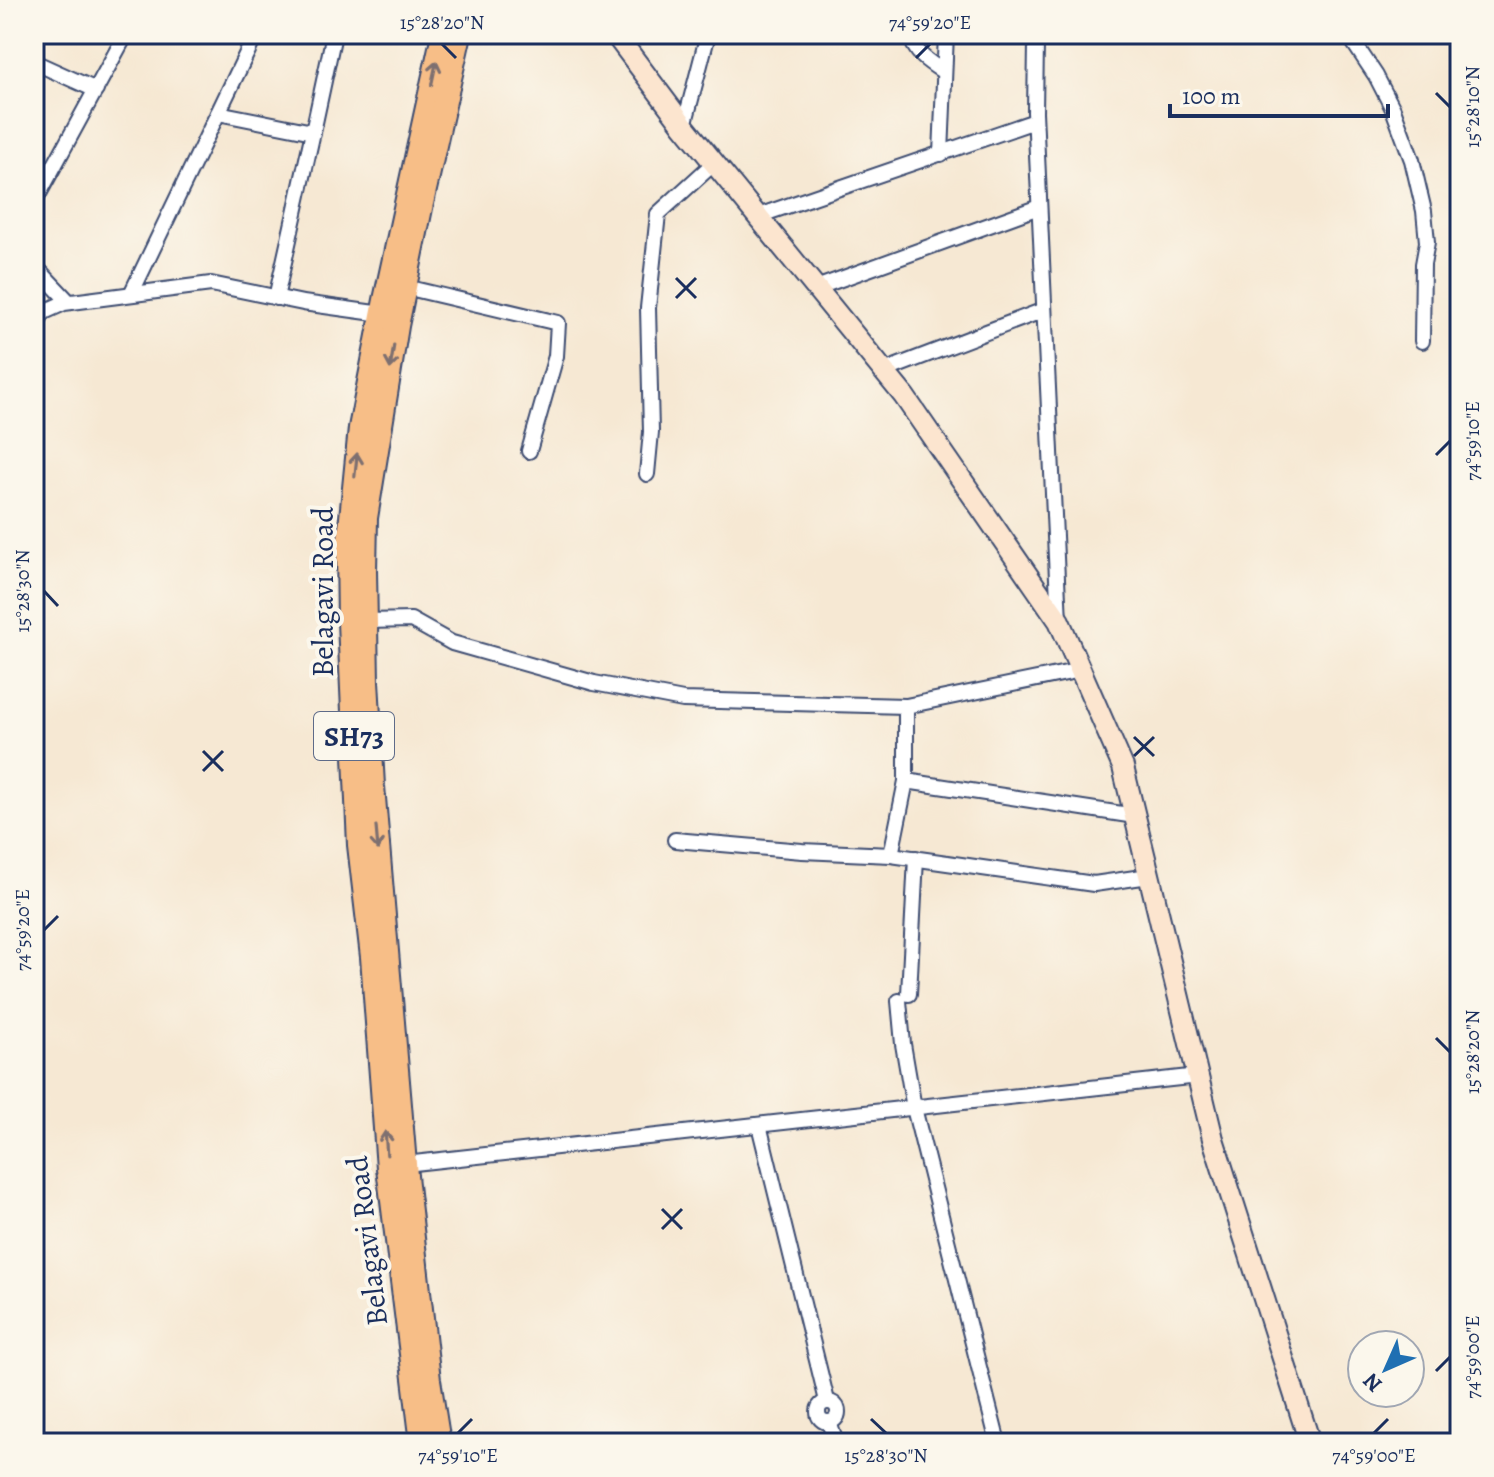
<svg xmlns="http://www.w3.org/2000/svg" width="1494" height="1477" font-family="Alegreya,serif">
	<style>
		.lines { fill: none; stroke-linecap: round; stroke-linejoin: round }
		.minor-casing { stroke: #3c4b70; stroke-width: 18 }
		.secondary-casing { stroke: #3c4b70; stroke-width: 24 }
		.primary-casing { stroke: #3c4b70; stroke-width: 26 }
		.minor { stroke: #fff; stroke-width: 14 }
		.secondary { stroke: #fce5cf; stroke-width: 20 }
		.primary { stroke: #f7be87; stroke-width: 22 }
		.oneway { stroke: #7e6f70 }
		.ticks { fill: none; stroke: #1b2f5e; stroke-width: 3 }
		.labels { text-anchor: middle; stroke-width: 8; stroke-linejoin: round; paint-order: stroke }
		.shield { fill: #fbf7ec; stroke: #5e6b89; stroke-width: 2 }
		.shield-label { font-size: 28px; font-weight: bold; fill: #1b2f5e }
		.street-label { font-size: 30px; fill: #1b2f5e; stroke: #fbf7ec }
		.neatline { fill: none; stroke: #1b2f5e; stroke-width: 3 }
		.ticks-label { font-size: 20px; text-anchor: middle; fill: #1b2f5e }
	</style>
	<rect width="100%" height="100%" fill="#fbf7ec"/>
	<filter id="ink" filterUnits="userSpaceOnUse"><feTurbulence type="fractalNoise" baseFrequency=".0125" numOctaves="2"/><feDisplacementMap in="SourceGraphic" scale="16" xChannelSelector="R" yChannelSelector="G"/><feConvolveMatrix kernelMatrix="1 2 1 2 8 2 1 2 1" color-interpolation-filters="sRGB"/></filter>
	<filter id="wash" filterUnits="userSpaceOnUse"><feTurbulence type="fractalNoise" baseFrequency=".006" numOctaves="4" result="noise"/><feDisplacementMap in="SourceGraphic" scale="32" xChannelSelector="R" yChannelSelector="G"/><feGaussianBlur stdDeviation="1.8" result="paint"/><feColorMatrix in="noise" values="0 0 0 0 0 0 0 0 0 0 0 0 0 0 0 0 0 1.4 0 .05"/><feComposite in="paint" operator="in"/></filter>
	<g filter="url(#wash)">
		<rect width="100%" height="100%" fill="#f6e8d3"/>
	</g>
	<g filter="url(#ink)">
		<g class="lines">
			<g class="minor-casing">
				<g id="minor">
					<path d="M 910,34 C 914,53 928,62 944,72"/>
					<path d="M 1038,34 L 1036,43 L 1035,112 L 1059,621"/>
					<path d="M 1348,34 L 1376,76 L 1393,109 L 1412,160 L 1424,211 L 1427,242 L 1423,264 L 1422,341"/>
					<path d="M 34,41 L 38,34"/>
					<path d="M 34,62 L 96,90"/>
					<path d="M 218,113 L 313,132 L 334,34"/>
					<path d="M 684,126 L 708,34"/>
					<path d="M 941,154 L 946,34"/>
					<path d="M 34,203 L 126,34"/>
					<path d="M 758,216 L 1035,121"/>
					<path d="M 34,265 L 69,302"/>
					<path d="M 405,287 L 558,323 L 556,356 L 529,451"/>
					<path d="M 816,288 L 1039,207"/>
					<path d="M 131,294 L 256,34"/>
					<path d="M 276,298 L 313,132"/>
					<path d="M 34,328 L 44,312 L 64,303 L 211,284 L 303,303 L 382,314"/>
					<path d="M 884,371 L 1044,310"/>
					<path d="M 647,474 L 651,432 L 648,308 L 658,214 L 714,163"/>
					<path d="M 367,621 L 411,620 L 452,643 L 594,683 L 683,700 L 906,706 L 1081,670"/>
					<path d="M 906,781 L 1135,816"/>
					<path d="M 675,840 L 802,851 L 891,855 L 1094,884 L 1149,876"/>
					<path d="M 891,855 L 906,781 L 906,706"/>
					<path d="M 909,994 L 916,858"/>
					<path d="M 899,1001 L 903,1044 L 914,1108 L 998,1443"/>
					<path d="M 759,1125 L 827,1401"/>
					<path d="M 405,1164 L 1198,1076"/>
					<circle cx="828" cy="1412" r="10"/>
					<path d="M 829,1422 L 836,1443"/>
				</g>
			</g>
			<g class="secondary-casing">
				<path id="secondary" d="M 615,34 L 684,126 L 904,396 L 1059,621 L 1123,767 L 1213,1139 L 1310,1443"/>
			</g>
			<g class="primary-casing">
				<g id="primary">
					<path d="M 422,1443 L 388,1168 L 372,957 L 359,845 L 349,622 L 348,548 L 360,428 L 385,300 L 443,34"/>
					<path d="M 439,1443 L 429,1380 L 406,1176 L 373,786 L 367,681 L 365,571 L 366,518 L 397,326 L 422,203 L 460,34"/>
				</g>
			</g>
			<use href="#minor" class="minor"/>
			<use href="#secondary" class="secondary"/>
			<use href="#primary" class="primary"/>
		</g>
		<defs><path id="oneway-shaft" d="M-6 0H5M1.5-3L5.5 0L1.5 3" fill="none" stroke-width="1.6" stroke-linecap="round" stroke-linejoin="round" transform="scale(2)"/></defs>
		<g class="oneway">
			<use href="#oneway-shaft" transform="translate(434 73) rotate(-78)"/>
			<use href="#oneway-shaft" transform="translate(392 357) rotate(99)"/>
			<use href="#oneway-shaft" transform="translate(356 465) rotate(-84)"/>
			<use href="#oneway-shaft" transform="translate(377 838) rotate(85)"/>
			<use href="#oneway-shaft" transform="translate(386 1143) rotate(-94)"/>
		</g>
	</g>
	<path class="ticks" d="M 442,44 L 456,58M 916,58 L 930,44M 1436,93 L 1450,107M 676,278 L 696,298M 676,298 L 696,278M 1436,455 L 1450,441M 44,591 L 58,606M 1134,737 L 1154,756M 203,751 L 223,771M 1134,756 L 1154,737M 203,771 L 223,751M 44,930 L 58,916M 1436,1038 L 1450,1052M 662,1209 L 682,1229M 662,1229 L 682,1209M 1436,1371 L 1450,1357M 871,1419 L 886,1433M 458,1433 L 472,1419M 1374,1433 L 1388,1419"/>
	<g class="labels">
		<rect class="shield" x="314" y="712" width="80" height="48" rx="6"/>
		<g class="shield-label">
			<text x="354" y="746">SH73</text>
		</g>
		<g class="street-label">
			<text transform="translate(323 592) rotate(-90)" y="10">Belagavi Road</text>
			<text transform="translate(367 1241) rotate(-97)" y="10">Belagavi Road</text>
		</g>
	</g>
	<rect width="1494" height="1477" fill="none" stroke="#fbf7ec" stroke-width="88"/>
	<g transform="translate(1386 1369) rotate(225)"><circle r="38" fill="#fbf7ec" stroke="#a1a7b3" stroke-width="2"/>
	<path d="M0-6L14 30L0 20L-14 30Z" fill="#1f6fb2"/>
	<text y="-12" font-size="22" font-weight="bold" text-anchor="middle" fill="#1b2f5e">N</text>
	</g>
	<path d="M1170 104v12h218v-12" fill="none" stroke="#1b2f5e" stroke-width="4"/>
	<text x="1182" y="104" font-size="24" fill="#1b2f5e" stroke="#fbf7ec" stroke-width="6" paint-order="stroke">100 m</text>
	<rect x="44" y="44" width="1406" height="1389" class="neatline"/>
	<g class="ticks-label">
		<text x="442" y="29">15°28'20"N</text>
		<text x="930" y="29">74°59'20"E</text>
		<text transform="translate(1472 107) rotate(-90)" y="7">15°28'10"N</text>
		<text transform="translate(1472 441) rotate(-90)" y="7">74°59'10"E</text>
		<text transform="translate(22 591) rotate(-90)" y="7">15°28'30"N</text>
		<text transform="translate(22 930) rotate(-90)" y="7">74°59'20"E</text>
		<text transform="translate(1472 1052) rotate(-90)" y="7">15°28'20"N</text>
		<text transform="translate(1472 1357) rotate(-90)" y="7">74°59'00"E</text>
		<text x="458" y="1462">74°59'10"E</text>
		<text x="886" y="1462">15°28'30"N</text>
		<text x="1374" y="1462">74°59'00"E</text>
	</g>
</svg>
